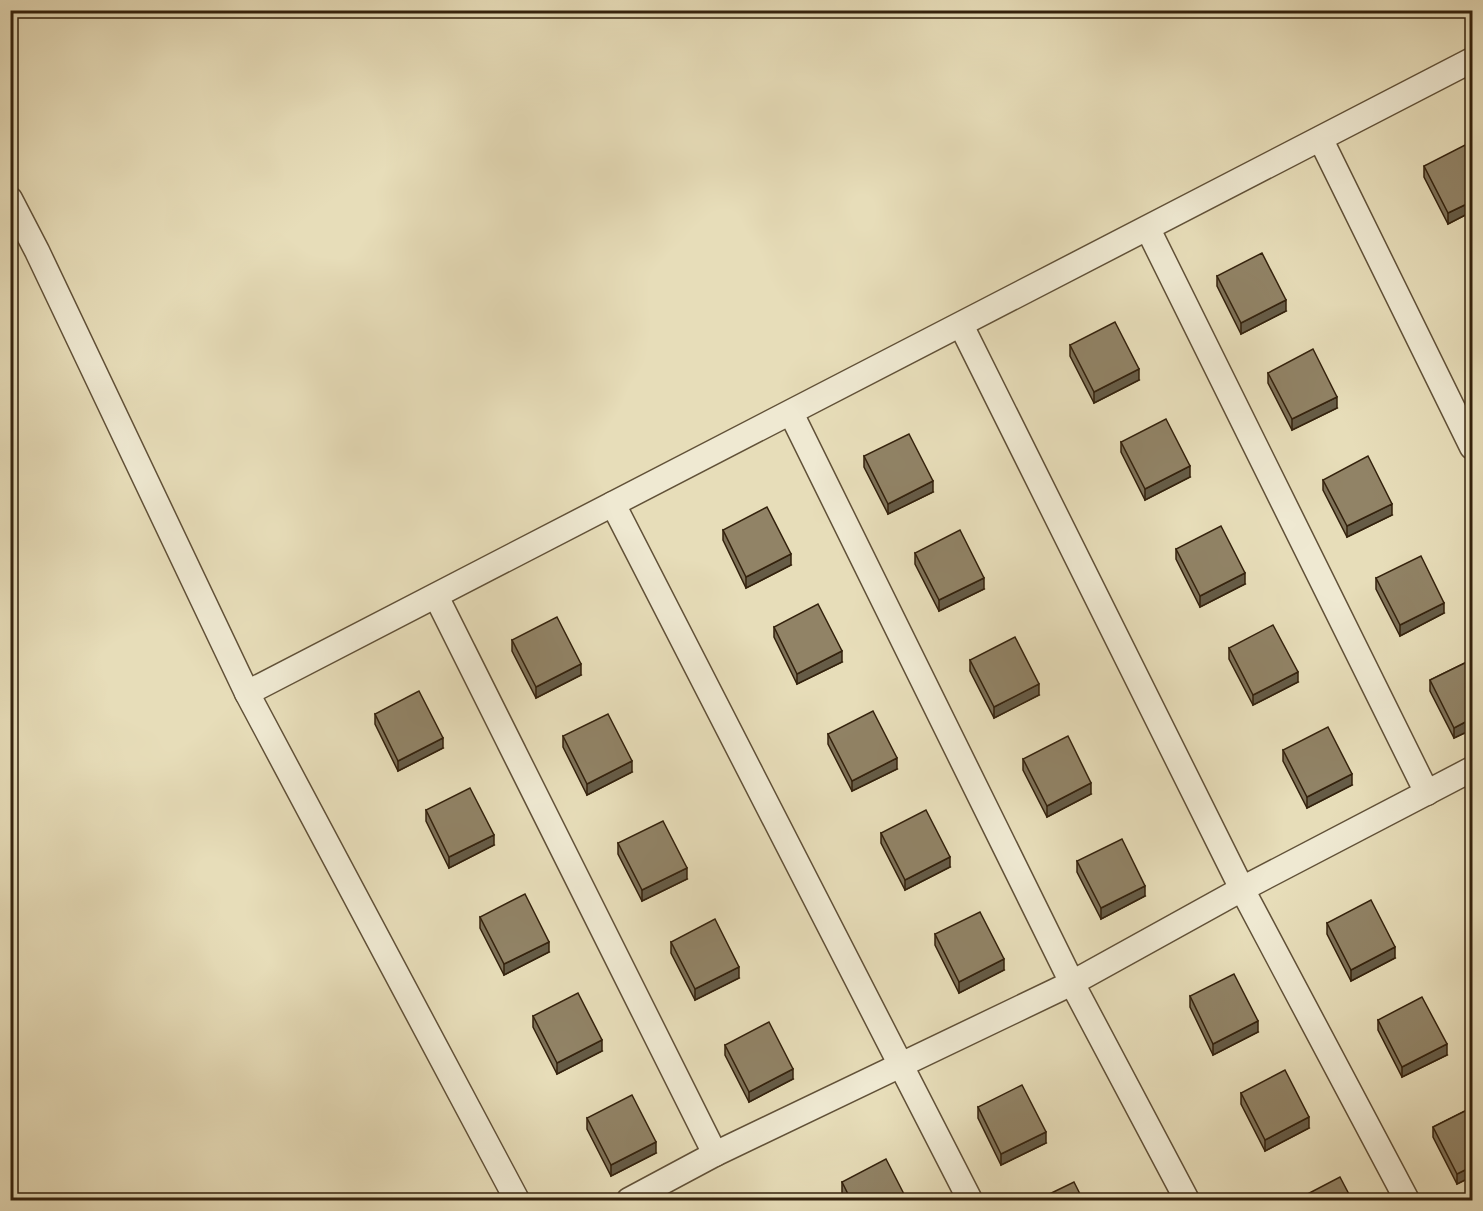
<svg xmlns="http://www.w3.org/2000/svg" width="1483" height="1211" font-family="'IM FELL English',serif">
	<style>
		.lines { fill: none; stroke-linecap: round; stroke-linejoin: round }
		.street-casing { stroke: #615138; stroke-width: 27 }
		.street { stroke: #efe9d2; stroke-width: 24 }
		.wall { fill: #7d7158; stroke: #34220d; stroke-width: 1.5 }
		.shaded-wall { fill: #665c47; stroke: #34220d; stroke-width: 1.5 }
		.building { fill: #918366; stroke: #34220d; stroke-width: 1.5 }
	</style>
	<rect width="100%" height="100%" fill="#e7ddb9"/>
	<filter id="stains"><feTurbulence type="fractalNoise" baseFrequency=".00333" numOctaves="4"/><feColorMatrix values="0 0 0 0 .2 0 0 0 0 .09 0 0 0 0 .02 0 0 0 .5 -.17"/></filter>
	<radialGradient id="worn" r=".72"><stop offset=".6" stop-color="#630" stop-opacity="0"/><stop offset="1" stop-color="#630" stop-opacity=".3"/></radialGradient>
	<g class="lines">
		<g class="street-casing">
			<g id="street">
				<path d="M 1321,140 L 1472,447"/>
				<path d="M 10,199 L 37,251 L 247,693 L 517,1200"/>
				<path d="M 1148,229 L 1427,793"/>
				<path d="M 961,325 L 1242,889 L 1407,1200"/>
				<path d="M 791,413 L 1072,983 L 1187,1200"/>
				<path d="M 613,504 L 970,1200"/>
				<path d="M 436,596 L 715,1154"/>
				<path d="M 247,693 L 1472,60"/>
				<path d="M 629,1200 L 715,1154 L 1072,983 L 1242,889 L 1472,769"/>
			</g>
		</g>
		<use href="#street" class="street"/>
	</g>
	<g class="wall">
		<path d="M 1473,151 L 1473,211 L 1448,224 L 1424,177 L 1424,166 Z"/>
		<path d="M 1217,276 L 1286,311 L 1241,334 L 1217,286 Z"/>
		<path d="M 1070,345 L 1139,380 L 1094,403 L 1070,356 Z"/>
		<path d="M 1268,373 L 1337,408 L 1292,430 L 1268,383 Z"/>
		<path d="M 1121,442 L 1190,477 L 1145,500 L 1121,452 Z"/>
		<path d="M 864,456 L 933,492 L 888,514 L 864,467 Z"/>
		<path d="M 1323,480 L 1392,515 L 1347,537 L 1323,490 Z"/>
		<path d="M 723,530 L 791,565 L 746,588 L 723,540 Z"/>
		<path d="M 1176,549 L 1245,584 L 1200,607 L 1176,559 Z"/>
		<path d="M 915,553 L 984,589 L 939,611 L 915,564 Z"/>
		<path d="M 1376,578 L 1444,613 L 1400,636 L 1376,589 Z"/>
		<path d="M 774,627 L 842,662 L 797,684 L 774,637 Z"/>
		<path d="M 512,640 L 581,675 L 536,698 L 512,651 Z"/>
		<path d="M 1229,648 L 1298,682 L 1253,705 L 1229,659 Z"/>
		<path d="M 1473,659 L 1473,729 L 1454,738 L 1430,691 L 1430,680 Z"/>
		<path d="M 970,660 L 1039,695 L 994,718 L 970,671 Z"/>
		<path d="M 375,714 L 443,748 L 398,771 L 375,724 Z"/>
		<path d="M 828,734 L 897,769 L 852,791 L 828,744 Z"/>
		<path d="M 563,736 L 632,772 L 587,795 L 563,747 Z"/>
		<path d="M 1283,750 L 1352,785 L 1307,808 L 1283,761 Z"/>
		<path d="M 1023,759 L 1091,794 L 1047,817 L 1023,770 Z"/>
		<path d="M 426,810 L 494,845 L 449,868 L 426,821 Z"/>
		<path d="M 881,833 L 950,867 L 905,890 L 881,843 Z"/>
		<path d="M 618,843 L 687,879 L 642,901 L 618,854 Z"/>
		<path d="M 1077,861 L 1145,896 L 1101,919 L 1077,872 Z"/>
		<path d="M 480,917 L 549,952 L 504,975 L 480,928 Z"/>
		<path d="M 1327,923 L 1395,958 L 1351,981 L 1327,934 Z"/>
		<path d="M 935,934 L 1004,970 L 959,993 L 935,945 Z"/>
		<path d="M 671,942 L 739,978 L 695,1000 L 671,953 Z"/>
		<path d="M 1190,996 L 1258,1032 L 1213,1055 L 1190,1007 Z"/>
		<path d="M 533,1016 L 602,1051 L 557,1074 L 533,1027 Z"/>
		<path d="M 1378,1020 L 1447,1055 L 1402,1077 L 1378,1030 Z"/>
		<path d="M 725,1045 L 793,1079 L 749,1102 L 725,1055 Z"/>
		<path d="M 1241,1093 L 1309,1128 L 1265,1151 L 1241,1104 Z"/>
		<path d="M 978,1107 L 1046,1143 L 1001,1165 L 978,1118 Z"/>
		<path d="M 1473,1107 L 1473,1176 L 1457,1184 L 1433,1137 L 1433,1127 Z"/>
		<path d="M 587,1118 L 656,1153 L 611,1176 L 587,1129 Z"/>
		<path d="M 842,1182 L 907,1200 L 845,1200 L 842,1193 Z"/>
	</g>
	<g class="shaded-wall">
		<path d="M 1473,201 L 1473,211 L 1448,224 L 1448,213 Z"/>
		<path d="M 1286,300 L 1286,311 L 1241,334 L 1241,323 Z"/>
		<path d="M 1139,369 L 1139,380 L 1094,403 L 1094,392 Z"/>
		<path d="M 1337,397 L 1337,408 L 1292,430 L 1292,419 Z"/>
		<path d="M 1190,466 L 1190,477 L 1145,500 L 1145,489 Z"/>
		<path d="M 933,481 L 933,492 L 888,514 L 888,504 Z"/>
		<path d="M 1392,504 L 1392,515 L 1347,537 L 1347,526 Z"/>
		<path d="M 791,554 L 791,565 L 746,588 L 746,577 Z"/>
		<path d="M 1245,573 L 1245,584 L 1200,607 L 1200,596 Z"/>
		<path d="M 984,578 L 984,589 L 939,611 L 939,600 Z"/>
		<path d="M 1444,603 L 1444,613 L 1400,636 L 1400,625 Z"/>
		<path d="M 842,651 L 842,662 L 797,684 L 797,674 Z"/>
		<path d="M 581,664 L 581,675 L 536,698 L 536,687 Z"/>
		<path d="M 1298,672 L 1298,682 L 1253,705 L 1253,695 Z"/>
		<path d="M 1039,684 L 1039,695 L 994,718 L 994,707 Z"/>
		<path d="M 1473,718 L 1473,729 L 1454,738 L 1454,728 Z"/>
		<path d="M 443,738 L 443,748 L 398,771 L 398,761 Z"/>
		<path d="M 897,758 L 897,769 L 852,791 L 852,781 Z"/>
		<path d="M 632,761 L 632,772 L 587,795 L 587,784 Z"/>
		<path d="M 1352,774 L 1352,785 L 1307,808 L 1307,797 Z"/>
		<path d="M 1091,783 L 1091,794 L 1047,817 L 1047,806 Z"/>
		<path d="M 494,835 L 494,845 L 449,868 L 449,857 Z"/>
		<path d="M 950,857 L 950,867 L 905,890 L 905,880 Z"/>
		<path d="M 687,868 L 687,879 L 642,901 L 642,890 Z"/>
		<path d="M 1145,886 L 1145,896 L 1101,919 L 1101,908 Z"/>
		<path d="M 549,942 L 549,952 L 504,975 L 504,964 Z"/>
		<path d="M 1395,947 L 1395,958 L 1351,981 L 1351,970 Z"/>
		<path d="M 1004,959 L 1004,970 L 959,993 L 959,982 Z"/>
		<path d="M 739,967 L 739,978 L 695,1000 L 695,989 Z"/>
		<path d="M 1258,1021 L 1258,1032 L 1213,1055 L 1213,1044 Z"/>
		<path d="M 602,1040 L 602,1051 L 557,1074 L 557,1063 Z"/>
		<path d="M 1447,1044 L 1447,1055 L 1402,1077 L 1402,1067 Z"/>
		<path d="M 793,1069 L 793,1079 L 749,1102 L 749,1092 Z"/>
		<path d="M 1309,1117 L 1309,1128 L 1265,1151 L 1265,1140 Z"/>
		<path d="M 1046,1132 L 1046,1143 L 1001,1165 L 1001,1154 Z"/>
		<path d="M 656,1142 L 656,1153 L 611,1176 L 611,1165 Z"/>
		<path d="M 1473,1166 L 1473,1176 L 1457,1184 L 1457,1174 Z"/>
	</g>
	<g class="building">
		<path d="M 1469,143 L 1473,151 L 1473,201 L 1448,213 L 1424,166 Z"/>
		<path d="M 1262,253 L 1286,300 L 1241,323 L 1217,276 Z"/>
		<path d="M 1115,322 L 1139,369 L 1094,392 L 1070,345 Z"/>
		<path d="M 1313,349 L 1337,397 L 1292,419 L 1268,373 Z"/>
		<path d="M 1166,419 L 1190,466 L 1145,489 L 1121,442 Z"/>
		<path d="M 909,434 L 933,481 L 888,504 L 864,456 Z"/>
		<path d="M 1368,456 L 1392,504 L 1347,526 L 1323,480 Z"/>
		<path d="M 767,507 L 791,554 L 746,577 L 723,530 Z"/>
		<path d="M 1221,526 L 1245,573 L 1200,596 L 1176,549 Z"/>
		<path d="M 960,530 L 984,578 L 939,600 L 915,553 Z"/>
		<path d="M 1421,556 L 1444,603 L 1400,625 L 1376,578 Z"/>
		<path d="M 818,604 L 842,651 L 797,674 L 774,627 Z"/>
		<path d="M 557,617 L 581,664 L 536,687 L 512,640 Z"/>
		<path d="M 1273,625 L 1298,672 L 1253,695 L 1229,648 Z"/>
		<path d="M 1015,637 L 1039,684 L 994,707 L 970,660 Z"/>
		<path d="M 1473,659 L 1473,718 L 1454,728 L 1430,680 Z"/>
		<path d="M 419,691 L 443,738 L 398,761 L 375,714 Z"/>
		<path d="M 873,711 L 897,758 L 852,781 L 828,734 Z"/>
		<path d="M 608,714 L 632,761 L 587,784 L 563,736 Z"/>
		<path d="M 1328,727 L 1352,774 L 1307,797 L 1283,750 Z"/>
		<path d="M 1068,736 L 1091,783 L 1047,806 L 1023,759 Z"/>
		<path d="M 470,788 L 494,835 L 449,857 L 426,810 Z"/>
		<path d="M 926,810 L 950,857 L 905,880 L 881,833 Z"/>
		<path d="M 663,821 L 687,868 L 642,890 L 618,843 Z"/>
		<path d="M 1122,839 L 1145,886 L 1101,908 L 1077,861 Z"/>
		<path d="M 525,894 L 549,942 L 504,964 L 480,917 Z"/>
		<path d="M 1371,900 L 1395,947 L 1351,970 L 1327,923 Z"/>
		<path d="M 980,912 L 1004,959 L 959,982 L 935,934 Z"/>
		<path d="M 715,919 L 739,967 L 695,989 L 671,942 Z"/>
		<path d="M 1234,974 L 1258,1021 L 1213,1044 L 1190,996 Z"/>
		<path d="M 578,993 L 602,1040 L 557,1063 L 533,1016 Z"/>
		<path d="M 1422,997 L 1447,1044 L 1402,1067 L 1378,1020 Z"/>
		<path d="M 769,1022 L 793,1069 L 749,1092 L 725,1045 Z"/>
		<path d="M 1285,1070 L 1309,1117 L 1265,1140 L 1241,1093 Z"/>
		<path d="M 1022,1085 L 1046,1132 L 1001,1154 L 978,1107 Z"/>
		<path d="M 632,1095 L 656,1142 L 611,1165 L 587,1118 Z"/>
		<path d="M 1473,1107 L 1473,1166 L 1457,1174 L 1433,1127 Z"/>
		<path d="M 886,1159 L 907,1200 L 851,1200 L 842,1182 Z"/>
		<path d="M 1340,1177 L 1352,1200 L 1296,1200 Z"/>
		<path d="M 1074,1182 L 1083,1200 L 1037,1200 Z"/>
	</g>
	<rect width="1483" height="1211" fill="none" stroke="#e7ddb9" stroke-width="36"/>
	<rect x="12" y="12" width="1459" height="1187" fill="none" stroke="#34220d" stroke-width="3"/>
	<rect x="18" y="18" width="1447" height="1175" fill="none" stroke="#34220d" stroke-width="1.5"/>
	<rect width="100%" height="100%" filter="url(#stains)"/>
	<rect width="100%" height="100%" fill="url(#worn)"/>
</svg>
